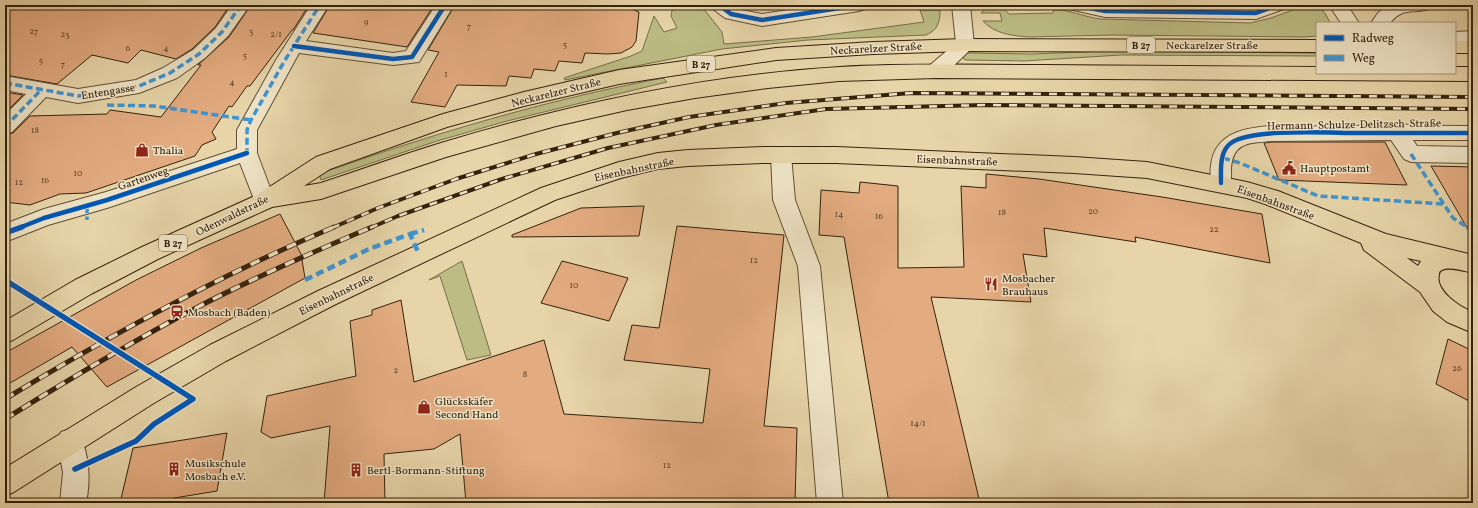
<svg xmlns="http://www.w3.org/2000/svg" width="1478" height="508" font-family="Vollkorn,serif">
	<style>
		.green { fill: #bcbc84; stroke: #786e48 }
		.building { fill: #e3ab80; stroke: #35210c }
		.lines { fill: none; stroke-linecap: round; stroke-linejoin: round }
		.minor-casing { stroke: #624e33; stroke-width: 2 }
		.major-casing { stroke: #35210c; stroke-width: 2 }
		.minor { fill: #efe4c7; fill-rule: evenodd }
		.major { fill: #e7d5a9; fill-rule: evenodd }
		.rail-far1-casing { stroke: #35210c; stroke-width: 4 }
		.rail-casing { stroke: #35210c; stroke-width: 5 }
		.rail-far1 { stroke: #efe4c7; stroke-width: 2.5; stroke-dasharray: 8; stroke-linecap: butt }
		.rail { stroke: #efe4c7; stroke-width: 3.5; stroke-dasharray: 10; stroke-linecap: butt }
		.quiet-far1 { stroke: #3e95d2; stroke-width: 3.5; stroke-dasharray: 7 3.5; stroke-linecap: butt }
		.quiet { stroke: #3e95d2; stroke-width: 4.5; stroke-dasharray: 8 4.5; stroke-linecap: butt }
		.cycleway-far1-casing { stroke: #efe4c7; stroke-width: 6 }
		.cycleway-casing { stroke: #efe4c7; stroke-width: 8 }
		.cycleway-far1 { stroke: #0057b8; stroke-width: 4.5 }
		.cycleway { stroke: #0057b8; stroke-width: 5.5 }
		.labels { text-anchor: middle; stroke-width: 3; stroke-linejoin: round; paint-order: stroke }
		.number-label { font-size: 9px; fill: #604429 }
		.shield { fill: #efe4c7; stroke: #6d5c44; stroke-width: 1 }
		.shield-label { font-size: 10px; font-weight: bold; fill: #35210c }
		.street-label { font-size: 11px; fill: #35210c; stroke: #efe4c7 }
		.poi-label { font-size: 11px; fill: #35210c; stroke: #efe4c7; text-anchor: start }
	</style>
	<rect width="100%" height="100%" fill="#e7d5a9"/>
	<filter id="stains"><feTurbulence type="fractalNoise" baseFrequency=".005" numOctaves="4"/><feColorMatrix values="0 0 0 0 .2 0 0 0 0 .09 0 0 0 0 .02 0 0 0 .5 -.17"/></filter>
	<radialGradient id="worn" r=".72"><stop offset=".6" stop-color="#630" stop-opacity="0"/><stop offset="1" stop-color="#630" stop-opacity=".3"/></radialGradient>
	<g class="green">
		<path d="M 673,5 L 694,5 L 703,8 L 722,32 L 724,44 L 812,37 L 924,22 L 920,10 L 940,10 C 940,22 938,30 926,35 L 808,40 L 722,49 L 565,80 L 564,78 L 631,56 L 642,51 L 654,16 L 664,32 L 677,28 L 671,16 Z"/>
		<path d="M 990,5 L 1000,5 L 1009,14 L 1053,13 L 1054,10 C 1065,8 1087,18 1101,19 L 1250,23 L 1271,18 L 1306,5 C 1320,5 1325,11 1330,23 L 1317,23 L 1317,36 L 1305,37 L 1112,35 L 1030,37 C 1014,36 994,34 983,21 L 1002,21 L 1000,13 L 981,13 Z"/>
		<path d="M 1109,51 L 1315,53 L 1317,56 L 1121,55 L 1024,61 L 966,60 L 964,59 L 963,57 L 967,53 L 1032,54 Z"/>
		<path d="M 663,78 L 667,82 L 507,121 L 437,141 L 321,180 L 319,174 C 432,134 546,100 663,78 Z"/>
		<path d="M 462,261 L 491,355 L 467,360 L 440,276 L 429,280 Z"/>
	</g>
	<g class="building">
		<path d="M 5,5 L 230,5 L 215,27 L 192,49 L 176,59 L 141,50 L 128,63 L 92,55 L 57,84 L 5,75 Z"/>
		<path d="M 251,5 L 309,5 L 293,30 L 292,30 L 250,86 L 247,86 L 232,107 L 229,106 L 212,132 L 216,139 L 202,145 L 195,156 L 86,193 L 60,194 L 30,205 L 5,202 L 5,135 L 13,133 L 30,116 L 107,114 L 110,110 L 161,117 L 201,65 L 198,65 L 229,37 Z"/>
		<path d="M 330,5 L 434,5 L 407,47 L 313,33 Z"/>
		<path d="M 455,5 L 623,5 L 639,12 L 636,41 L 632,47 L 621,53 L 608,54 L 585,53 L 582,63 L 559,61 L 555,71 L 534,69 L 531,78 L 509,76 L 506,86 L 457,85 L 445,107 L 411,102 L 439,52 L 428,50 Z"/>
		<path d="M 5,92 L 23,95 L 5,113 Z"/>
		<path d="M 1272,142 L 1385,142 L 1407,185 L 1279,180 L 1264,143 Z"/>
		<path d="M 1431,166 L 1473,167 L 1473,238 Z"/>
		<path d="M 986,174 L 1039,179 L 1162,197 L 1262,214 L 1270,263 L 1135,237 L 1136,242 L 1044,228 L 1047,257 L 1023,254 L 1031,302 L 931,297 L 980,503 L 889,503 L 844,237 L 819,235 L 821,190 L 859,193 L 860,182 L 898,186 L 898,268 L 964,267 L 961,186 L 986,188 Z"/>
		<path d="M 644,206 L 639,236 L 512,237 L 512,235 L 581,208 Z"/>
		<path d="M 280,214 L 301,254 L 305,278 L 107,387 L 72,347 L 5,386 L 5,353 L 136,280 L 201,248 Z"/>
		<path d="M 677,226 L 784,235 L 764,426 L 797,428 L 795,503 L 466,503 L 460,434 L 434,449 L 384,454 L 385,503 L 324,503 L 330,426 L 271,438 L 261,432 L 267,396 L 356,376 L 350,321 L 372,315 L 372,310 L 401,300 L 414,382 L 544,340 L 564,414 L 703,423 L 710,369 L 624,360 L 632,325 L 659,328 Z"/>
		<path d="M 562,261 L 628,278 L 609,321 L 541,303 Z"/>
		<path d="M 1448,339 L 1473,351 L 1473,403 L 1436,384 Z"/>
		<path d="M 227,433 L 217,491 L 144,503 L 120,503 L 133,448 Z"/>
	</g>
	<g class="lines">
		<g class="minor-casing">
			<g id="minor">
				<path d="M 232,5 L 250,5 L 228,36 L 205,58 L 177,78 L 139,93 L 78,103 L 46,97 L 12,132 L 5,134 L 5,115 L 26,94 L 5,90 L 5,76 L 78,89 L 136,80 L 163,68 L 193,50 L 216,28 Z"/>
				<path d="M 311,5 L 329,5 L 306,41 L 393,53 L 406,51 L 436,5 L 454,5 L 419,62 L 393,65 L 299,53 L 257,130 L 257,153 L 275,201 L 271,207 L 264,209 L 257,207 L 240,163 L 107,208 L 48,225 L 5,242 L 5,224 L 44,209 L 106,192 L 237,149 L 237,130 L 276,60 Z"/>
				<path d="M 710,5 L 731,5 L 736,9 L 762,14 L 821,5 L 868,5 L 865,9 L 859,11 L 762,26 L 725,18 L 713,9 Z"/>
				<path d="M 952,5 L 970,5 L 974,45 L 971,49 L 943,76 L 936,78 L 929,76 L 927,71 L 929,66 L 956,43 Z"/>
				<path d="M 1066,5 L 1255,7 L 1261,5 L 1287,5 L 1284,9 L 1256,19 L 1105,17 L 1069,9 Z"/>
				<path d="M 1329,5 L 1347,5 L 1359,23 L 1341,23 Z"/>
				<path d="M 1388,5 L 1432,5 L 1429,9 C 1412,14 1403,7 1390,23 L 1371,23 L 1378,13 Z"/>
				<path d="M 1473,31 L 1473,43 L 1455,44 L 1455,32 Z"/>
				<path d="M 1291,125 L 1473,126 L 1473,140 L 1413,140 L 1417,146 L 1473,147 L 1473,163 L 1411,162 L 1404,159 L 1391,140 L 1272,141 C 1251,143 1233,141 1231,168 C 1231,175 1232,182 1228,189 L 1221,191 L 1214,189 C 1210,181 1210,173 1211,165 C 1216,125 1260,127 1291,125 Z"/>
				<path d="M 781,147 L 788,150 L 791,155 L 795,200 L 820,266 L 843,503 L 817,503 L 798,266 L 773,200 L 771,155 L 774,150 Z"/>
				<path d="M 70,429 L 79,432 C 89,455 91,479 86,503 L 60,503 L 63,472 L 57,441 L 61,432 Z"/>
			</g>
		</g>
		<g class="major-casing">
			<g id="major">
				<path d="M 965,39 L 1317,40 L 1317,52 L 965,51 L 873,54 L 776,60 L 619,84 L 524,106 L 447,127 L 330,169 L 304,186 L 321,183 C 361,170 401,155 441,143 C 570,104 705,75 840,67 C 907,63 975,65 1043,65 C 1134,66 1226,66 1317,67 L 1317,73 L 1455,73 L 1455,67 L 1473,67 L 1473,81 L 936,78 L 839,81 L 768,88 L 695,98 L 627,110 L 556,126 L 446,157 L 321,199 L 272,207 L 158,259 L 91,294 L 13,340 L 5,343 L 5,321 L 75,280 L 142,247 L 257,195 L 316,157 L 443,114 L 524,92 L 619,70 L 776,48 L 873,42 Z"/>
				<rect x="1455" y="41" width="18" height="12"/>
				<path d="M 763,147 L 836,147 L 1074,157 L 1147,162 L 1247,182 L 1278,191 L 1386,234 L 1473,255 L 1473,273 C 1464,271 1450,266 1442,270 C 1439,271 1439,273 1439,275 C 1435,291 1460,307 1473,312 L 1473,333 L 1447,322 L 1433,311 L 1420,292 L 1364,250 L 1361,243 L 1265,204 L 1247,198 L 1147,178 L 1074,173 L 836,163 L 763,163 L 688,166 L 658,169 L 621,178 L 555,200 L 334,305 L 226,361 L 154,403 L 14,492 L 5,496 L 5,468 L 136,387 L 210,345 L 318,291 L 541,188 L 619,162 L 658,153 L 688,150 ZM 1407,258 L 1421,261 L 1418,266 Z"/>
			</g>
		</g>
		<use href="#minor" class="minor"/>
		<use href="#major" class="major"/>
		<g class="rail-far1-casing">
			<g id="rail-far1">
				<path d="M 332,228 L 378,208 L 456,179 L 536,154 L 617,133 L 689,117 L 786,103 L 911,93 L 1473,97"/>
				<path d="M 370,228 L 398,216 L 502,179 L 608,148 L 716,125 L 826,109 L 984,105 L 1473,109"/>
			</g>
		</g>
		<g class="rail-casing">
			<g id="rail">
				<path d="M 5,399 C 111,335 220,275 334,227"/>
				<path d="M 5,419 C 68,380 131,342 196,308 C 253,278 313,252 372,227"/>
			</g>
		</g>
		<use href="#rail-far1" class="rail-far1"/>
		<use href="#rail" class="rail"/>
		<g class="quiet-far1">
			<path d="M 5,83 L 78,96 L 139,86 L 170,73 L 199,54 L 222,32 L 241,5"/>
			<path d="M 107,105 L 154,106 L 251,120"/>
			<path d="M 5,127 L 41,90"/>
			<path d="M 245,154 L 247,153 L 247,130 L 251,120 L 285,60 L 320,5"/>
			<path d="M 1411,154 L 1453,218 L 1469,228"/>
			<path d="M 1223,158 L 1240,163 L 1318,196 L 1444,204"/>
			<path d="M 87,206 L 87,220"/>
		</g>
		<g class="quiet">
			<path d="M 1467,227 L 1473,230"/>
			<path d="M 410,234 L 424,230"/>
			<path d="M 305,280 L 369,249 L 410,234 L 419,254"/>
		</g>
		<g class="cycleway-far1-casing">
			<g id="cycleway-far1">
				<path d="M 719,5 L 731,14 L 762,20 L 859,5"/>
				<path d="M 1075,5 L 1105,11 L 1256,13 L 1278,5"/>
				<path d="M 294,46 L 393,59 L 412,57 L 445,5"/>
				<path d="M 1221,183 C 1221,171 1219,151 1231,143 C 1253,128 1329,133 1357,133 C 1396,133 1434,133 1473,133"/>
				<path d="M 19,228 L 44,218 L 107,200 L 247,153"/>
			</g>
		</g>
		<g class="cycleway-casing">
			<g id="cycleway">
				<path d="M 5,233 L 22,227"/>
				<path d="M 5,280 L 193,399 L 154,424 L 136,441 L 75,469"/>
			</g>
		</g>
		<use href="#cycleway-far1" class="cycleway-far1"/>
		<use href="#cycleway" class="cycleway"/>
	</g>
	<defs>
		<g id="shop-bare" transform="scale(1.08)"><path d="M-5-2.5h2.3a2.7 3.5 0 0 1 5.4 0H5L5.5 6h-11ZM-1.5-2.5h3a1.5 2.3 0 0 0-3 0Z" fill="#8f2418" stroke="#efe4c7" stroke-width="2.5" paint-order="stroke"/></g>
		<g id="civic-bare" transform="scale(1.08)"><path d="M-.6-6.5H3V-4.5H.6V-3L4-1V1h2V6H-6V1h2V-1L-.6-3ZM-1.2 2.5V6h2.4V2.5Z" fill="#8f2418" stroke="#efe4c7" stroke-width="2.5" paint-order="stroke"/></g>
		<g id="restaurant-bare" transform="scale(1.08)"><path d="M-5-6h1v4h1v-4h1v4h1v-4h1v5L-1.5 .5V6h-2V.5L-5-1ZM5-6V6H3V1.5H1.5Q1.5-4 5-6Z" fill="#8f2418" stroke="#efe4c7" stroke-width="2.5" paint-order="stroke"/></g>
		<g id="station-bare" transform="scale(1.08)"><path d="M-3-6H3Q5-6 5-4V2Q5 4 3 4L4.5 6H3L1.5 4h-3L-3 6H-4.5L-3 4Q-5 4-5 2V-4Q-5-6-3-6ZM-3.5-4v3h7v-3ZM-3.5 1v1.5H-2V1ZM2 1v1.5H3.5V1Z" fill="#8f2418" stroke="#efe4c7" stroke-width="2.5" paint-order="stroke"/></g>
		<g id="building-bare" transform="scale(1.08)"><path d="M-4-6H4V6H1V3H-1V6H-4ZM-2.5-4.3h1.7v1.8h-1.7ZM.8-4.3h1.7v1.8H.8ZM-2.5-1h1.7V.8h-1.7ZM.8-1h1.7V.8H.8Z" fill="#8f2418" stroke="#efe4c7" stroke-width="2.5" paint-order="stroke"/></g>
	</defs>
	<g fill-rule="evenodd">
		<use href="#shop-bare" x="142" y="150"/>
		<use href="#civic-bare" x="1289" y="168"/>
		<use href="#restaurant-bare" x="991" y="284"/>
		<use href="#station-bare" x="177" y="312"/>
		<use href="#shop-bare" x="424" y="407"/>
		<use href="#building-bare" x="174" y="469"/>
		<use href="#building-bare" x="356" y="470"/>
	</g>
	<g class="labels">
		<g class="number-label">
			<text x="366" y="25">9</text>
			<text x="469" y="29">7</text>
			<text x="34" y="34">27</text>
			<text x="251" y="34">3</text>
			<text x="65" y="37">23</text>
			<text x="276" y="37">2/1</text>
			<text x="565" y="47">5</text>
			<text x="128" y="51">6</text>
			<text x="166" y="51">4</text>
			<text x="245" y="58">5</text>
			<text x="41" y="63">5</text>
			<text x="63" y="67">7</text>
			<text x="446" y="77">1</text>
			<text x="232" y="85">4</text>
			<text x="35" y="133">18</text>
			<text x="78" y="176">10</text>
			<text x="45" y="183">16</text>
			<text x="19" y="185">12</text>
			<text x="1093" y="214">20</text>
			<text x="1002" y="215">18</text>
			<text x="839" y="217">14</text>
			<text x="879" y="219">16</text>
			<text x="1214" y="232">22</text>
			<text x="754" y="263">12</text>
			<text x="574" y="288">10</text>
			<text x="1457" y="371">26</text>
			<text x="396" y="373">2</text>
			<text x="525" y="377">8</text>
			<text x="918" y="426">14/1</text>
			<text x="667" y="468">12</text>
		</g>
		<g class="shield">
			<rect x="1127" y="37" width="28" height="16" rx="3"/>
			<rect x="687" y="56" width="28" height="16" rx="3"/>
			<rect x="159" y="235" width="28" height="16" rx="3"/>
		</g>
		<g class="shield-label">
			<text x="1141" y="49">B 27</text>
			<text x="701" y="68">B 27</text>
			<text x="173" y="247">B 27</text>
		</g>
		<g class="street-label">
			<text x="1212" y="49">Neckarelzer Straße</text>
			<text transform="translate(876 48) rotate(-3)" y="4">Neckarelzer Straße</text>
			<text transform="translate(108 91) rotate(-9)" y="4">Entengasse</text>
			<text transform="translate(556 92) rotate(-14)" y="4">Neckarelzer Straße</text>
			<text transform="translate(1354 124) rotate(-1)" y="4">Hermann-Schulze-Delitzsch-Straße</text>
			<text transform="translate(957 160) rotate(2)" y="4">Eisenbahnstraße</text>
			<text transform="translate(634 169) rotate(-12)" y="4">Eisenbahnstraße</text>
			<text transform="translate(143 178) rotate(-19)" y="4">Gartenweg</text>
			<text transform="translate(1276 202) rotate(20)" y="4">Eisenbahnstraße</text>
			<text transform="translate(232 215) rotate(-26)" y="4">Odenwaldstraße</text>
			<text transform="translate(336 294) rotate(-26)" y="4">Eisenbahnstraße</text>
		</g>
		<g class="poi-label">
			<text x="153" y="154">Thalia</text>
			<text x="1300" y="172">Hauptpostamt</text>
			<text x="1002" y="282">Mosbacher<tspan x="1002" dy="13">Brauhaus</tspan></text>
			<text x="188" y="316">Mosbach (Baden)</text>
			<text x="435" y="405">Glückskäfer<tspan x="435" dy="13">Second Hand</tspan></text>
			<text x="185" y="467">Musikschule<tspan x="185" dy="13">Mosbach e.V.</tspan></text>
			<text x="367" y="474">Bertl-Bormann-Stiftung</text>
		</g>
	</g>
	<rect width="1478" height="508" fill="none" stroke="#e7d5a9" stroke-width="20"/>
	<rect x="6" y="6" width="1466" height="496" fill="none" stroke="#35210c" stroke-width="2"/>
	<rect x="10" y="10" width="1458" height="488" fill="none" stroke="#35210c"/>
	<rect x="1316" y="22" width="140" height="52" fill="#efe4c7" stroke="#a5967c"/>
	<rect x="1324" y="35" width="20" height="6" fill="#0057b8" stroke="#a5967c"/>
	<text x="1352" y="42" font-size="12" fill="#35210c">Radweg</text>
	<rect x="1324" y="55" width="20" height="6" fill="#3e95d2" stroke="#a5967c"/>
	<text x="1352" y="62" font-size="12" fill="#35210c">Weg</text>
	<rect width="100%" height="100%" filter="url(#stains)"/>
	<rect width="100%" height="100%" fill="url(#worn)"/>
</svg>
